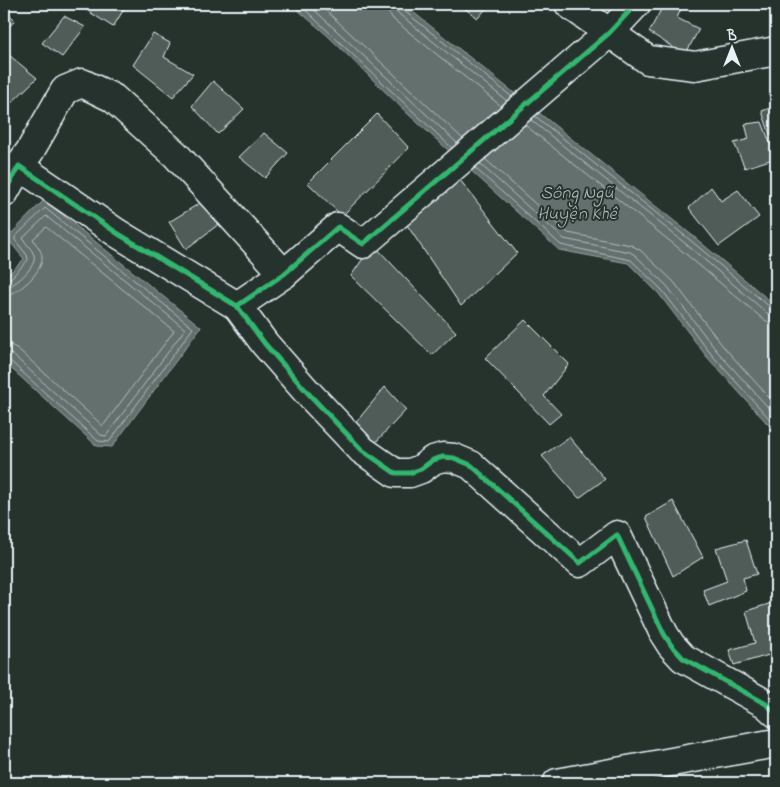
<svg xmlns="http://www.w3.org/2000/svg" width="780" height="787" font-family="'Indie Flower',sans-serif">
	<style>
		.water { fill: #636f6d; stroke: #98a3a5 }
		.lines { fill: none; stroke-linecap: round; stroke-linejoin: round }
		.shore { stroke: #b3bdc0; stroke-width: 1 }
		.building { fill: #505c59; stroke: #e8f1f8 }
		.street-casing { stroke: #e8f1f8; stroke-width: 31 }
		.secondary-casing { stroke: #e8f1f8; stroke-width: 31 }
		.primary-casing { stroke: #e8f1f8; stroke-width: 31 }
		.street { stroke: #26332d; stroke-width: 28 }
		.secondary { stroke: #26332d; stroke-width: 28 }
		.primary { stroke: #26332d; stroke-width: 28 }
		.cycleway-casing { stroke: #26332d; stroke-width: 8 }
		.cycleway { stroke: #33b770; stroke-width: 5 }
		.labels { text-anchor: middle; stroke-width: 4; stroke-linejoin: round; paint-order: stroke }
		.water-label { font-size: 18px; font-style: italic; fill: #b3bdc0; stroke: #26332d }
	</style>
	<rect width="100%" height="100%" fill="#26332d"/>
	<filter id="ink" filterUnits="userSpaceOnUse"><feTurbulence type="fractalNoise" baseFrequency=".02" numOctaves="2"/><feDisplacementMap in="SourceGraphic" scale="10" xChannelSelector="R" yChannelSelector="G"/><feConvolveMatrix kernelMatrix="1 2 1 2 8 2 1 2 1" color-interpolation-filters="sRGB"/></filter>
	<g filter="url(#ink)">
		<g class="water">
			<path d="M 291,4 L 403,4 L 693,236 L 776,306 L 776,433 L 707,357 L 659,294 L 628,263 L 559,250 L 408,114 L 328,36 Z"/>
			<path d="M 44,200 L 201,327 L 112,447 L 97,446 L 4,362 L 4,279 L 24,259 L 7,238 Z"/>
		</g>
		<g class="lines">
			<g class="shore">
				<path d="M 299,4 L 452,148"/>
				<path d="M 308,4 L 457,143"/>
				<path d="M 319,4 L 463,139"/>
				<path d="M 387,4 L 388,12 L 394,20 L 501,106"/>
				<path d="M 395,4 L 395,9 L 399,14 L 507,101"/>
				<path d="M 401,4 L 403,10 L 512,97"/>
				<path d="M 535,116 L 690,240 L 771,308 L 776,309"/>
				<path d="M 531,120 L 686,244 L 767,313 L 776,316"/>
				<path d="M 525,125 L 681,250 L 763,319 L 770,323 L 776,323"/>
				<path d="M 485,159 L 568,233 L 631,245 L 640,250 L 673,281 L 722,345 L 776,405"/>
				<path d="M 480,164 L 564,239 L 630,252 L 635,255 L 667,286 L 716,350 L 776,416"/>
				<path d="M 475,168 L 561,245 L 631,260 L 662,290 L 711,354 L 776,426"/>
				<path d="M 4,282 L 9,280 L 28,260 L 27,255 L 15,240 L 15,237 L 45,208 L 193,328 L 109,442 L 98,441 L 9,360 L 4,358"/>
				<path d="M 4,288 C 14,287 38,266 34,255 C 32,248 25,244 23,238 L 46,216 L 185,329 L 106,436 L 101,435 L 13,355 L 4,352"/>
				<path d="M 4,295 C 18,295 44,271 42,256 C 41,249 36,245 33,239 L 46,227 L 174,331 L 103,426 L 18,349 L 11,345 L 4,345"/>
			</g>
		</g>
		<g class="building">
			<path d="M 77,4 L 127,4 L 113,27 Z"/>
			<path d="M 458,4 L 490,4 L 478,18 Z"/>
			<path d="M 664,4 L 683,4 L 677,18 L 699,29 L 685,55 L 649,32 Z"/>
			<path d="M 4,9 L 15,20 L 4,33 Z"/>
			<path d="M 64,16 L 85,27 L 62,57 L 42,43 Z"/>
			<path d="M 153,34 L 170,43 L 164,57 L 193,74 L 173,97 L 133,65 Z"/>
			<path d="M 4,51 L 37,78 L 4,110 Z"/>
			<path d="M 213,81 L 244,109 L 218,134 L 192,106 Z"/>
			<path d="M 776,106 L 776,133 L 770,135 L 762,111 Z"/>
			<path d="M 377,114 L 409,148 L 342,216 L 308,183 Z"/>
			<path d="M 762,122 L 776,158 L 745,168 L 734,143 L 749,139 L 745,124 Z"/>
			<path d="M 264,133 L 288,153 L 265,178 L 239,157 Z"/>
			<path d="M 460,180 L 517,253 L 461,306 L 405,222 Z"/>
			<path d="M 711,187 L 721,201 L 738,190 L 759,217 L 719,246 L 689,208 Z"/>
			<path d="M 200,203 L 219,224 L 186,249 L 169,222 Z"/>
			<path d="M 373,244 L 456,332 L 432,355 L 351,276 Z"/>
			<path d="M 525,320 L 569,364 L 544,396 L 561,414 L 549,424 L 485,358 Z"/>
			<path d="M 385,387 L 406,410 L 375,443 L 352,427 Z"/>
			<path d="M 569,437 L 605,479 L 579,498 L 542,456 Z"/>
			<path d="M 673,501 L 703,557 L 673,576 L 646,517 Z"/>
			<path d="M 746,540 L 757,574 L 743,578 L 746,591 L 709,606 L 703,590 L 727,581 L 716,548 Z"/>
			<path d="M 772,603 L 776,616 L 776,653 L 734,665 L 729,650 L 755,643 L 746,611 Z"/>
		</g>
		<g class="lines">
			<g class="street-casing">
				<g id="street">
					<path d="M 19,166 L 30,151 L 65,90 L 82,83 L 113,98 L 176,155 L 284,274"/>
					<path d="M 4,193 L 19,166 L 117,233 L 237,306 L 284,274 L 338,227 L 363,244 L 609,33 L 636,4"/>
					<path d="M 237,306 L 265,344 L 308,393 L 362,450 L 395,473 L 410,473 L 421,469 L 433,460 L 443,457 L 454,458 L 471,465 L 580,563 L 617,535 L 664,634 L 671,645 L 683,658 L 766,704 L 776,713"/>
				</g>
			</g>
			<g class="secondary-casing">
				<path id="secondary" d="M 569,4 L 648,60 L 695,66 L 776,51"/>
			</g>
			<g class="primary-casing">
				<path id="primary" d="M 557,783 L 776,743"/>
			</g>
			<use href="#street" class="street"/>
			<use href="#secondary" class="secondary"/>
			<use href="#primary" class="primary"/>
			<g class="cycleway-casing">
				<g id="cycleway">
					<path d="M 4,193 L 19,166 L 117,233 L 237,306 L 284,274 L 338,227 L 363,244 L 609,33 L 636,4"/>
					<path d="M 237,306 L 265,344 L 308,393 L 362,450 L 395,473 L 410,473 L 421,469 L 433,460 L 443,457 L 454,458 L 471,465 L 580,563 L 617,535 L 664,634 L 671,645 L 683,658 L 766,704 L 776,713"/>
				</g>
			</g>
			<use href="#cycleway" class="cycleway"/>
		</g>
	</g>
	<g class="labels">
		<g class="water-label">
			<text x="577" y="198">Sông Ngũ<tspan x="577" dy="21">Huyện Khê</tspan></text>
		</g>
	</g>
	<rect width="780" height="787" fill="none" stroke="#26332d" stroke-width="20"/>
	<rect x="10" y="10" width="760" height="767" fill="none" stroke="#e8f1f8" stroke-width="2" filter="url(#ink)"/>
	<g transform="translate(732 48)" stroke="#26332d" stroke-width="4" paint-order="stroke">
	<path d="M0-4L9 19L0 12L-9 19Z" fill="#e8f1f8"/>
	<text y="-8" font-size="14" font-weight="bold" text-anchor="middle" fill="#e8f1f8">B</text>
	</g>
</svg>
